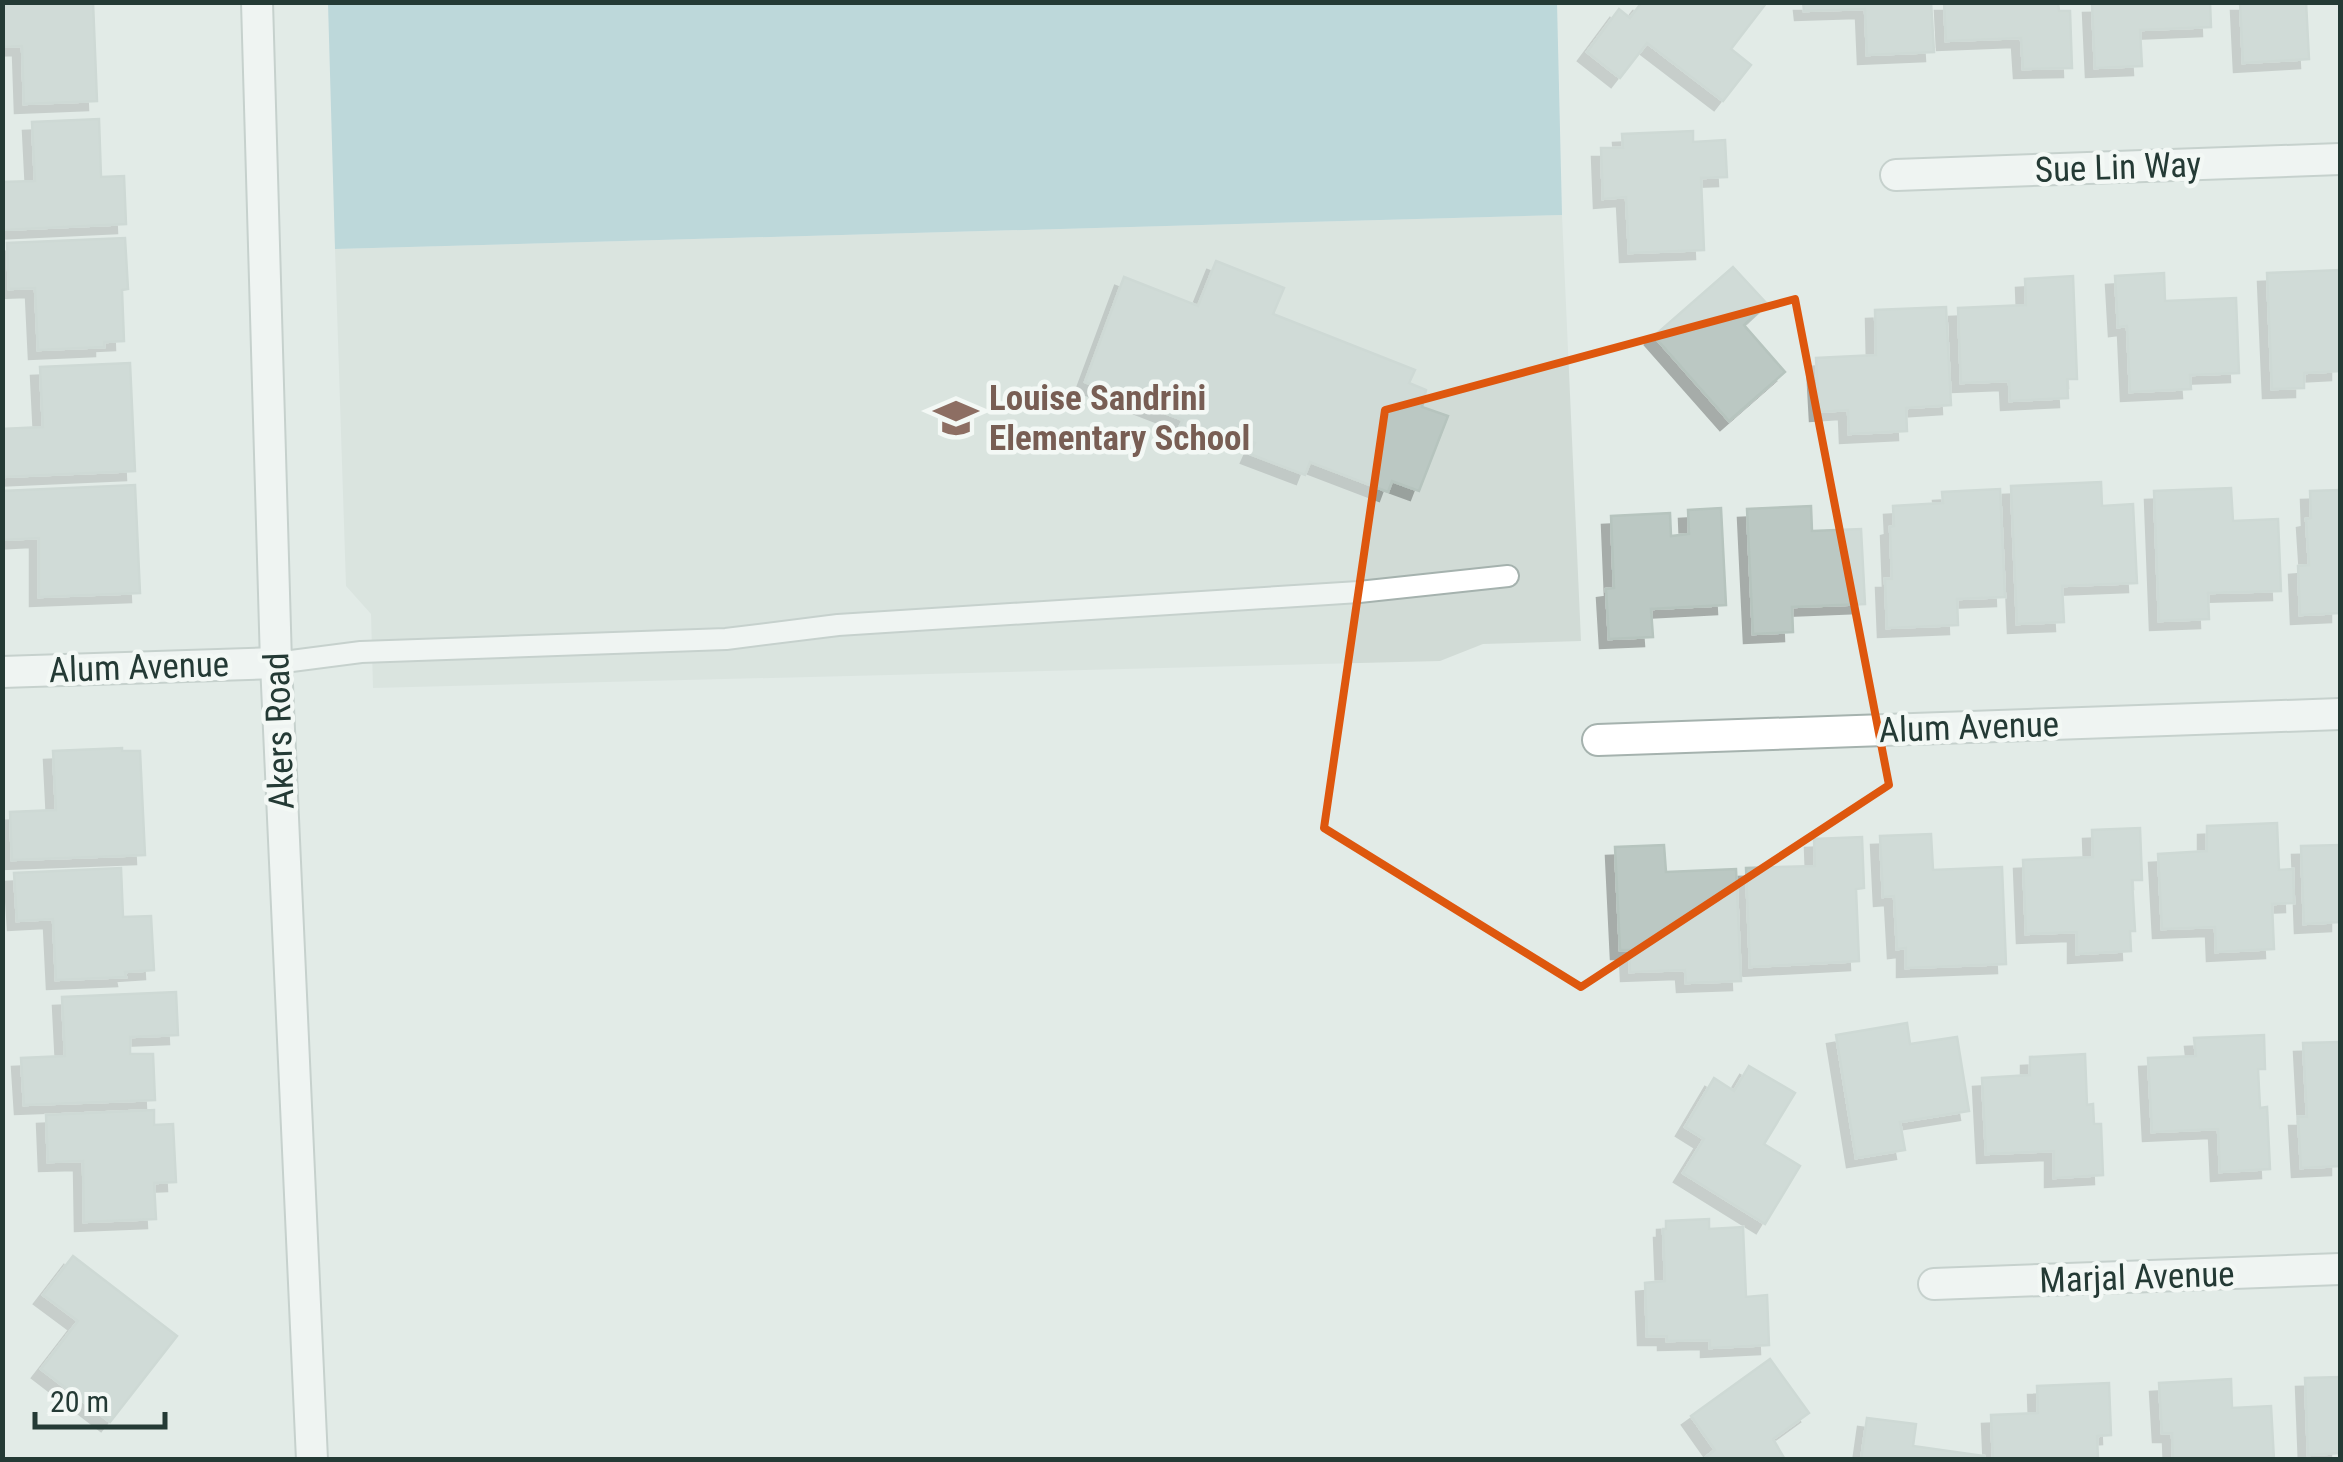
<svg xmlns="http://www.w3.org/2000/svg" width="2343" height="1462" font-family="'Roboto Condensed',sans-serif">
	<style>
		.built { fill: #d1dbd6 }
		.water { fill: #90c0ca }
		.building { fill: #bbc8c3; stroke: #b6c4be; stroke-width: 2.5; filter: url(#shadow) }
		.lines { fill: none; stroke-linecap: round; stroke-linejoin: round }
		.service-casing { stroke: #a5b2ae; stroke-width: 24 }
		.minor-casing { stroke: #a5b2ae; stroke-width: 34 }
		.tertiary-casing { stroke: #a5b2ae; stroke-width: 34 }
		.service { stroke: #fff; stroke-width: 20 }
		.minor { stroke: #fff; stroke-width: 30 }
		.tertiary { stroke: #fff; stroke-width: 30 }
		.marked { fill: none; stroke: #de570e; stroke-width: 8; stroke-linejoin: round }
		.labels { text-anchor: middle; stroke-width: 9; stroke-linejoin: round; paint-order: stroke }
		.street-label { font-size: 35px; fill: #243a35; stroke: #f3f8f5 }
		.education-label { font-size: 35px; font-weight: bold; fill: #785e54; stroke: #f3f8f5; text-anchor: start }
	</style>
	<defs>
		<filter id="shadow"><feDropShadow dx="-9" dy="9" stdDeviation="0" flood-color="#0004"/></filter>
	</defs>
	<rect width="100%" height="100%" fill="#e2ebe7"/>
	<path class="built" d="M 1562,215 L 1581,641 L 1483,644 L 1440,661 L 373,688 L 371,614 L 346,586 L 335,249 Z"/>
	<path class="water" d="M 328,3 L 1557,3 L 1562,215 L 335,249 Z"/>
	<g class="building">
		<path d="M 2,2 L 93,2 L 97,101 L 24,104 L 22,46 L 2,47 Z"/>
		<path d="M 1642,2 L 1767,2 L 1731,49 L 1751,65 L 1723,101 L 1647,43 L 1620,78 L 1587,52 L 1619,9 L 1630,18 Z"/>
		<path d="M 1803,2 L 1931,2 L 1934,52 L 1867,55 L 1865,9 L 1804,11 Z"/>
		<path d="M 1944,2 L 2058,2 L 2059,11 L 2070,11 L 2072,68 L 2023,69 L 2021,38 L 1946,41 Z"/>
		<path d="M 2210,2 L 2211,27 L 2140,30 L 2142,66 L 2095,68 L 2092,4 Z"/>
		<path d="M 2240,2 L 2306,2 L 2309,59 L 2243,63 Z"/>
		<path d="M 99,119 L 101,177 L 124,176 L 126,224 L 2,230 L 2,182 L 35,181 L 32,122 Z"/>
		<path d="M 1693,131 L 1693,142 L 1725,140 L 1727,177 L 1701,178 L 1704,250 L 1629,253 L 1626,197 L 1603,199 L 1601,148 L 1623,148 L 1622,134 Z"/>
		<path d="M 125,238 L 128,289 L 122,290 L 124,341 L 104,342 L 104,347 L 38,350 L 35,288 L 9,289 L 7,243 Z"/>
		<path d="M 1216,261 L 1284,288 L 1273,314 L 1415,370 L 1409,383 L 1426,390 L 1422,407 L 1448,416 L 1419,491 L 1392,481 L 1388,492 L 1310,462 L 1305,475 L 1250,454 L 1255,443 L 1222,429 L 1217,443 L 1179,428 L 1183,420 L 1085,382 L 1124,277 L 1198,306 Z"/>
		<path d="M 1733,267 L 1767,304 L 1744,325 L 1785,372 L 1729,421 L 1654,336 Z"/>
		<path d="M 2340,270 L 2340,371 L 2304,373 L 2304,388 L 2272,389 L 2267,273 Z"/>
		<path d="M 2164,273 L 2165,301 L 2236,298 L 2239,373 L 2190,375 L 2191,389 L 2130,392 L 2127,326 L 2118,327 L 2115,276 Z"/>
		<path d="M 2073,276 L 2077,379 L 2067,379 L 2068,398 L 2010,401 L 2009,381 L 1961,383 L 1958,308 L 2026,305 L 2025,279 Z"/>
		<path d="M 1946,307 L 1951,405 L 1906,408 L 1907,431 L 1849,434 L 1848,410 L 1819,412 L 1816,358 L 1876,355 L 1875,310 Z"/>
		<path d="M 130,363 L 135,471 L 2,477 L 2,429 L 43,427 L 40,367 Z"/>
		<path d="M 2101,482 L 2102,506 L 2133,504 L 2137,583 L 2062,586 L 2064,622 L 2017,624 L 2011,486 Z"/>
		<path d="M 135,485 L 140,593 L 39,597 L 39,538 L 2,540 L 2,491 Z"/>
		<path d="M 2231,488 L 2233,521 L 2278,519 L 2281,591 L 2208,593 L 2209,619 L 2159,621 L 2154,491 Z"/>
		<path d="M 2000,489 L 2005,597 L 1957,599 L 1958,625 L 1887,628 L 1885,579 L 1892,579 L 1890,527 L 1894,526 L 1893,506 L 1943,503 L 1942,492 Z"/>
		<path d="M 2340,490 L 2340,613 L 2300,615 L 2298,566 L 2309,565 L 2306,519 L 2311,518 L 2310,491 Z"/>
		<path d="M 1811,506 L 1812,531 L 1861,529 L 1865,604 L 1792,607 L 1793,632 L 1753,634 L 1747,509 Z"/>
		<path d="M 1721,508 L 1726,605 L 1651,609 L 1653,637 L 1609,639 L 1606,589 L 1614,588 L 1611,516 L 1670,513 L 1671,536 L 1689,534 L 1688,510 Z"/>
		<path d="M 122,748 L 122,751 L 140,751 L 145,855 L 12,860 L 10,812 L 56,810 L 53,751 Z"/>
		<path d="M 2277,823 L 2279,870 L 2293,869 L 2294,903 L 2272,904 L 2274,949 L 2216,952 L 2215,927 L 2162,929 L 2158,854 L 2207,851 L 2207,826 Z"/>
		<path d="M 2140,828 L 2142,880 L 2132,880 L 2135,931 L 2130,931 L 2131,951 L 2077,954 L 2077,932 L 2026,934 L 2023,860 L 2093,857 L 2092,830 Z"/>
		<path d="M 1931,834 L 1933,870 L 2002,867 L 2006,964 L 1906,968 L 1906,948 L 1897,949 L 1894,896 L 1883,897 L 1880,836 Z"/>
		<path d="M 1862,837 L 1864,888 L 1856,889 L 1859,961 L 1750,967 L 1746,868 L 1815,866 L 1814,839 Z"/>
		<path d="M 1664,845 L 1666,872 L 1736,869 L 1741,981 L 1686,983 L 1685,970 L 1630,972 L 1629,950 L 1620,950 L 1615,847 Z"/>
		<path d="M 2340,845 L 2340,922 L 2304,924 L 2301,846 Z"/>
		<path d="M 121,868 L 123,917 L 151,916 L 154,970 L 125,972 L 126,977 L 56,980 L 53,919 L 17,921 L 14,873 Z"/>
		<path d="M 176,992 L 178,1035 L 130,1037 L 130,1054 L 153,1054 L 155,1100 L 24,1105 L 21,1058 L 65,1056 L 62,997 Z"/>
		<path d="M 1907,1023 L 1910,1044 L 1957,1037 L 1969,1111 L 1900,1122 L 1905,1150 L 1856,1158 L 1836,1035 Z"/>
		<path d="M 2264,1035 L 2265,1069 L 2258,1069 L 2260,1108 L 2267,1107 L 2270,1169 L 2220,1172 L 2218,1129 L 2152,1132 L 2148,1058 L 2196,1056 L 2194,1038 Z"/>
		<path d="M 2340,1042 L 2340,1166 L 2301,1168 L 2298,1117 L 2307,1117 L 2303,1043 Z"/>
		<path d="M 2085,1054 L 2087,1105 L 2093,1104 L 2094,1124 L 2101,1124 L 2103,1175 L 2054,1178 L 2054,1151 L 1986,1154 L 1982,1078 L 2030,1075 L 2030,1057 Z"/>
		<path d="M 1749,1066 L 1795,1093 L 1764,1144 L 1800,1166 L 1765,1224 L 1683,1173 L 1704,1139 L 1685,1127 L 1714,1078 L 1734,1091 Z"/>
		<path d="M 154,1110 L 154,1125 L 173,1124 L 176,1182 L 154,1183 L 156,1219 L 84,1222 L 83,1161 L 48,1162 L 46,1115 Z"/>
		<path d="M 1709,1219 L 1709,1229 L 1743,1227 L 1746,1297 L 1767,1295 L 1769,1345 L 1710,1348 L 1710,1340 L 1667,1341 L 1667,1336 L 1647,1336 L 1645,1283 L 1665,1281 L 1663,1229 L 1666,1229 L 1666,1221 Z"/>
		<path d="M 73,1256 L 177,1336 L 110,1422 L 41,1369 L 78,1321 L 43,1295 Z"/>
		<path d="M 1770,1359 L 1809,1413 L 1773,1439 L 1784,1458 L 1795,1460 L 1702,1460 L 1715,1450 L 1691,1416 Z"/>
		<path d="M 2340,1377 L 2340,1453 L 2308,1455 L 2305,1378 Z"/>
		<path d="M 2231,1379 L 2232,1408 L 2271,1406 L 2274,1460 L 2173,1460 L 2172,1433 L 2162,1433 L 2159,1383 Z"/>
		<path d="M 2109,1383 L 2111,1435 L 2097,1436 L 2098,1460 L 1993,1460 L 1991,1415 L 2038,1413 L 2037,1386 Z"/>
		<path d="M 1867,1418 L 1916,1424 L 1913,1446 L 1984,1456 L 1983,1460 L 1861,1460 Z"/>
	</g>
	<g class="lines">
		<g class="service-casing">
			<path id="service" d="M 276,663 L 361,652 L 726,639 L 838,625 L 1359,592 L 1508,576"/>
		</g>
		<g class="minor-casing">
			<g id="minor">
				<path d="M 1896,175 L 2340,159"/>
				<path d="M 2,672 L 276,663"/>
				<path d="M 1598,740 L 2340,714"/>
				<path d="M 1934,1284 L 2340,1269"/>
			</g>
		</g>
		<g class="tertiary-casing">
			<path id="tertiary" d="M 257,2 L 276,663 L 312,1460"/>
		</g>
		<use href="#service" class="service"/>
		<use href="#minor" class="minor"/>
		<use href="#tertiary" class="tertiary"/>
	</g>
	<path d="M0 0H2343V1462H0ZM 1795,299 L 1889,785 L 1581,987 L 1324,828 L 1385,410 Z" fill="#e2ebe7" fill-opacity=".55" fill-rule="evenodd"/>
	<path class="marked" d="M 1795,299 L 1889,785 L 1581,987 L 1324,828 L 1385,410 Z"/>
	<defs>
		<g id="school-bare" transform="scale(3.45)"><path d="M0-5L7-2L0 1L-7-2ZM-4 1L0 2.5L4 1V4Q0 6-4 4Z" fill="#8d6e63" stroke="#f3f8f5" stroke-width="2.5" paint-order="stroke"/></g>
	</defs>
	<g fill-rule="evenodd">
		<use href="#school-bare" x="956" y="418"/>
	</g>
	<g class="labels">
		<g class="street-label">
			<text transform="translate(2118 167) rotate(-2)" y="12">Sue Lin Way</text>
			<text transform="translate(139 667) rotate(-2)" y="12">Alum Avenue</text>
			<text transform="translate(1969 727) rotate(-2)" y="12">Alum Avenue</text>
			<text transform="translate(279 731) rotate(-92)" y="12">Akers Road</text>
			<text transform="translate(2137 1277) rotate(-2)" y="12">Marjal Avenue</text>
		</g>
		<g class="education-label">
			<text x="989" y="410">Louise Sandrini<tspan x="989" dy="40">Elementary School</tspan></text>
		</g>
	</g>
	<rect width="2343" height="1462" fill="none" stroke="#243a35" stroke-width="10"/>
	<path d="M35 1412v15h130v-15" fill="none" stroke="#243a35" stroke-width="5"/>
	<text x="50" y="1412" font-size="30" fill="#243a35" stroke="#f3f8f5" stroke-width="8" paint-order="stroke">20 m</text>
</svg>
